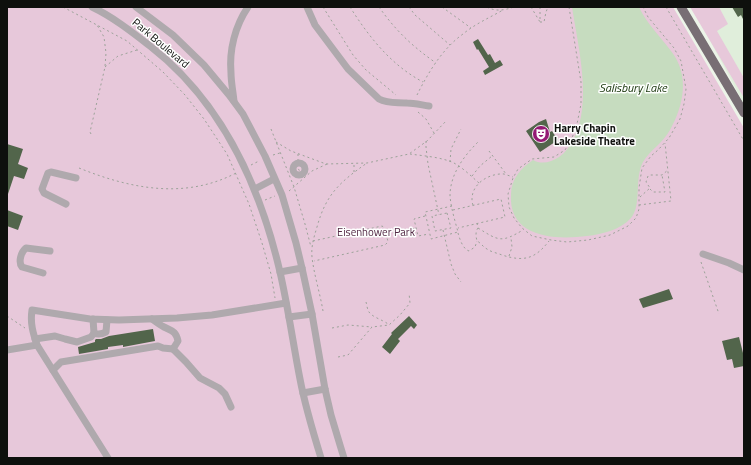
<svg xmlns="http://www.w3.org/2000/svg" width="751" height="465" font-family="'Titillium Web',sans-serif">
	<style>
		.built { fill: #e0eedb }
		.green { fill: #e7c8da }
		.water { fill: #c6dcbf }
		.building { fill: #52654b }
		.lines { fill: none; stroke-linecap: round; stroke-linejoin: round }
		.path { stroke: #9ca299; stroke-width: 1; stroke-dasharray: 2 3; stroke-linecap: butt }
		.minor { stroke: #afa9ad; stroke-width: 7 }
		.major { stroke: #786e74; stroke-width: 9 }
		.labels { text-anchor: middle; stroke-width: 3; stroke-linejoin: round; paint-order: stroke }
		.street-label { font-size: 11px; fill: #0e100d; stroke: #fefffe }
		.poi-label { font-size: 11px; font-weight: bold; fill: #0e100d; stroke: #fefffe; text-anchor: start }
		.park-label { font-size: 11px; fill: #522844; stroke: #fefffe }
		.water-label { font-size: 12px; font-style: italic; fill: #163309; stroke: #fefffe }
	</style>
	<rect width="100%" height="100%" fill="#ecf4e8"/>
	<path class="built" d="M 692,7 L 744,7 L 744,104 Z"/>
	<g class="green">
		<path d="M 7,7 L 673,7 L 744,128 L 744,458 L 7,458 Z"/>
		<path d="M 690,7 L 719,7 L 728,24 L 717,31 L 744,78 L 744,98 Z"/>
	</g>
	<path class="water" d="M 572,7 L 639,7 C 647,24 660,36 671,51 C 690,75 684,105 670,130 C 663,143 650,150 643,162 C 634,179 642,205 631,218 C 620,230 603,234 587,236 C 555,240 508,238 511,194 C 511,179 521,168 533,160 C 542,165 551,162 559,157 C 565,153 569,147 573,140 C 593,104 578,46 572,7 Z"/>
	<g class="building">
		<path d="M 732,7 L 744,7 L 744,21 L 741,15 L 738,17 Z"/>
		<path d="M 478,39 L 488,55 L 490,54 L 495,63 L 500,60 L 503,65 L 485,75 L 483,71 L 489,67 L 478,49 L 477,50 L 473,42 Z"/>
		<path d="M 546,119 L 550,132 L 552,131 L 558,140 L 540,152 L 526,131 L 539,122 Z"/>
		<path d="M 7,144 L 23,149 L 18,164 L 28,168 L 24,179 L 14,176 L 8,194 L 7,194 Z"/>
		<path d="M 7,210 L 23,216 L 18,230 L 7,226 Z"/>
		<path d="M 669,289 L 673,299 L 643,308 L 639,299 Z"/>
		<path d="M 409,316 L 417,325 L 414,329 L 411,326 L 398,339 L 400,341 L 390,354 L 382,347 L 392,334 L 391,333 Z"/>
		<path d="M 153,329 L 155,341 L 123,347 L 123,345 L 108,347 L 108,349 L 79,354 L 78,347 L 95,342 L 95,340 L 96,339 L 101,339 L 109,336 Z"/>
		<path d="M 739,337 L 744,357 L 744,366 L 734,368 L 732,359 L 727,360 L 722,341 Z"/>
	</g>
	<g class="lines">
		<g class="path">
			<path d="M 63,7 L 127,41 L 163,72 L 185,95 L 204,119 L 227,154 L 249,204 L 262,243 L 271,274 L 275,298"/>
			<path d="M 323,7 L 353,55 L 366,70 L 396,95"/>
			<path d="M 350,7 C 369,37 391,65 423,82"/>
			<path d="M 379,7 C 396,31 412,46 436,63"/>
			<path d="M 409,7 L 415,15 L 450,45"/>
			<path d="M 442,7 L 471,28"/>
			<path d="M 487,7 C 496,12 505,10 514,7"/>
			<path d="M 531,7 L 540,22"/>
			<path d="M 540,7 L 540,22 L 544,22 L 546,12 L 548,7"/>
			<path d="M 569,7 L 581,82 L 581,104 L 577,124 L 572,138 L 565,150 L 554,157 L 532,159 L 518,169 L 513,178 L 508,194 L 509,207 L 514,218 L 522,228 L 532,236 L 551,240 L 567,242 L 588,240 L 610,235 L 628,226 L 636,218 L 639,209 L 639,188 L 642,168 L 651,156 L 658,150 L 669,138 L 680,119 L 684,104 L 686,89 L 681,61 L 674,48 L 648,17 L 643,7"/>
			<path d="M 666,7 L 744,141"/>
			<path d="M 105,67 L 118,56 L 137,50"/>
			<path d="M 417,95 C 428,73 442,49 463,34 C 475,24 489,18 503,10"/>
			<path d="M 418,112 L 426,119 L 434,133"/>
			<path d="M 271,129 L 294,187 L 305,224 L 311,247"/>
			<path d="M 91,134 L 90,132 L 105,67 L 106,53 L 104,37 L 97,25"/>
			<path d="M 426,141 L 426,147 L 428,164 L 439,215"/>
			<path d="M 276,142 L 291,151 L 326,164 L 367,163 L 409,154 L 427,141 L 447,120"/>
			<path d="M 489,151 L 498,163 L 506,174"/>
			<path d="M 298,154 L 298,168 L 303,178"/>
			<path d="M 410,154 C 424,156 441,157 454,163 C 463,168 471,176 479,183"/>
			<path d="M 273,155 L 280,153"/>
			<path d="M 450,162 L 451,149 L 461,129"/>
			<path d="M 251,165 L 259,161"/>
			<path d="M 79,168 C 131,189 186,200 238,172"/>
			<path d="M 354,172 L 354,164"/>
			<path d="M 472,176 L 480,166 L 492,156"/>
			<path d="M 650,189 L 653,192 L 665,192 L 662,175"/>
			<path d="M 289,191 L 312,171 L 327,164"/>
			<path d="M 640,197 L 650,188 L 646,182 L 648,176 L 650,175 L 662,175 L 668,170"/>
			<path d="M 265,200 L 275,196"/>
			<path d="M 473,205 C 472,203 472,201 472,199 C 472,183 490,173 504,174 C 507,175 510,176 513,177"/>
			<path d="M 639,205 L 671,201 L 665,143"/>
			<path d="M 452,206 L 425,212 L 431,239 L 458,232 C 455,221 451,208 450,196 C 450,174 464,156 478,142"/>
			<path d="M 453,210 L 501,199 L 505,217 L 458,228"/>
			<path d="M 447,213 L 451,228 L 435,231 L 432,216 Z"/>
			<path d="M 425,216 L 414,219 L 418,236 L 429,234"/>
			<path d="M 477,223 L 478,228 C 475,232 476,237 477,241 C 481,243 483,247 487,249 C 491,252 497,253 502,255 C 524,262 535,259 549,241"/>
			<path d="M 478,228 C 499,241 501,243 523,230"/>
			<path d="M 443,230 L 451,264 L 455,274 L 461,282"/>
			<path d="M 458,233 C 460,240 463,249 469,251 L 475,247 L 477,241"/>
			<path d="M 388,234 L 416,228"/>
			<path d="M 313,241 L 382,226 L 385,228 L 388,242 L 385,245 L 314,261"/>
			<path d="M 509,256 L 512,247 L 511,238"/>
			<path d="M 701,262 L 719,314"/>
			<path d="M 366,302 C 367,305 367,309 369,312 C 372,317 383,320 388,324"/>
			<path d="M 323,311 C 320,293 314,275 312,257 C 311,246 314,237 317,227 C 326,194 340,182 367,163"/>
			<path d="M 7,316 L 25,328"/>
			<path d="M 332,328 L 348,325 L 372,327"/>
			<path d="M 338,357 L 348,355 L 372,327 L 389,325 L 400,315 L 410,303 L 409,293"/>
		</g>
		<g class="minor">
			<path d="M 92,7 C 113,17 132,32 150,46 C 221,101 260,186 280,272 C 288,307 293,343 300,379 C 305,406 313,432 321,458"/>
			<path d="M 136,7 L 173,35 L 204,65 L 229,95 L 243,114 L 265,156 L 282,195 L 296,243 L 302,268 L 312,314 L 325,389 L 331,415 L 340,445 L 344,458"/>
			<path d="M 307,7 L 315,25 L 348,69 L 379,99 C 388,104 397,102 407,103 C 414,103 422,105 429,106"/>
			<path d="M 234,101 C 233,91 231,82 231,73 C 229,50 235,26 248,7"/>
			<circle cx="299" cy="169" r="6"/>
			<path d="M 255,189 L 274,179"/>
			<path d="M 66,204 L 44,193 L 42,189 L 48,173 L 51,172 L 76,178"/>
			<path d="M 703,254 L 729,263 L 744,270"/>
			<path d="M 280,272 L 302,268"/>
			<path d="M 43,273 L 22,267 C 18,262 21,252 26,248 L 50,251"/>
			<path d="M 289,317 L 312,314"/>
			<path d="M 93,319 L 94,333 C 99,335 102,334 106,332 L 107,320"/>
			<path d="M 35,339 L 55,336 L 65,339 L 77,342 L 91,337 L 94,333"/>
			<path d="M 173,349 L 186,362 L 200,378 L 219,388 L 225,394 L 231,407"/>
			<path d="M 7,350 L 37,345"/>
			<path d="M 53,370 L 61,362 L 158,346 L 163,348 L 173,349 L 178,341 C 176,331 172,331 164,327 C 160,325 156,322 152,319"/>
			<path d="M 303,393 L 325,389"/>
			<path d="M 108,458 L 37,345 C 33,333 30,323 32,310 L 90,319 L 119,320 L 177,318 L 212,315 L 286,303"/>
		</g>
		<path class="major" d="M 681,7 L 744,113"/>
	</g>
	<defs>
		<g id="theatre-disc" transform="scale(0.9)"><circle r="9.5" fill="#941974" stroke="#fefffe"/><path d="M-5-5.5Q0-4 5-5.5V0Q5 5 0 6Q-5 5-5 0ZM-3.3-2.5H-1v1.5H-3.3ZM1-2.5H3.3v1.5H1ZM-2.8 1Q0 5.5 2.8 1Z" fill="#fff"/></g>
	</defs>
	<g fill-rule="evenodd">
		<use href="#theatre-disc" x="541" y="134"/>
	</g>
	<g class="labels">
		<g class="street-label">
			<text transform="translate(161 43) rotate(40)" y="4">Park Boulevard</text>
		</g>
		<g class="poi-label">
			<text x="554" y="132">Harry Chapin<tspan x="554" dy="13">Lakeside Theatre</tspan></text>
		</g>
		<g class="park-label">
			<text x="376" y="236">Eisenhower Park</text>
		</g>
		<g class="water-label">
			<text x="633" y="92">Salisbury Lake</text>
		</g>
	</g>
	<rect width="751" height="465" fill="none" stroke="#0e100d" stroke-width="16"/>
</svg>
